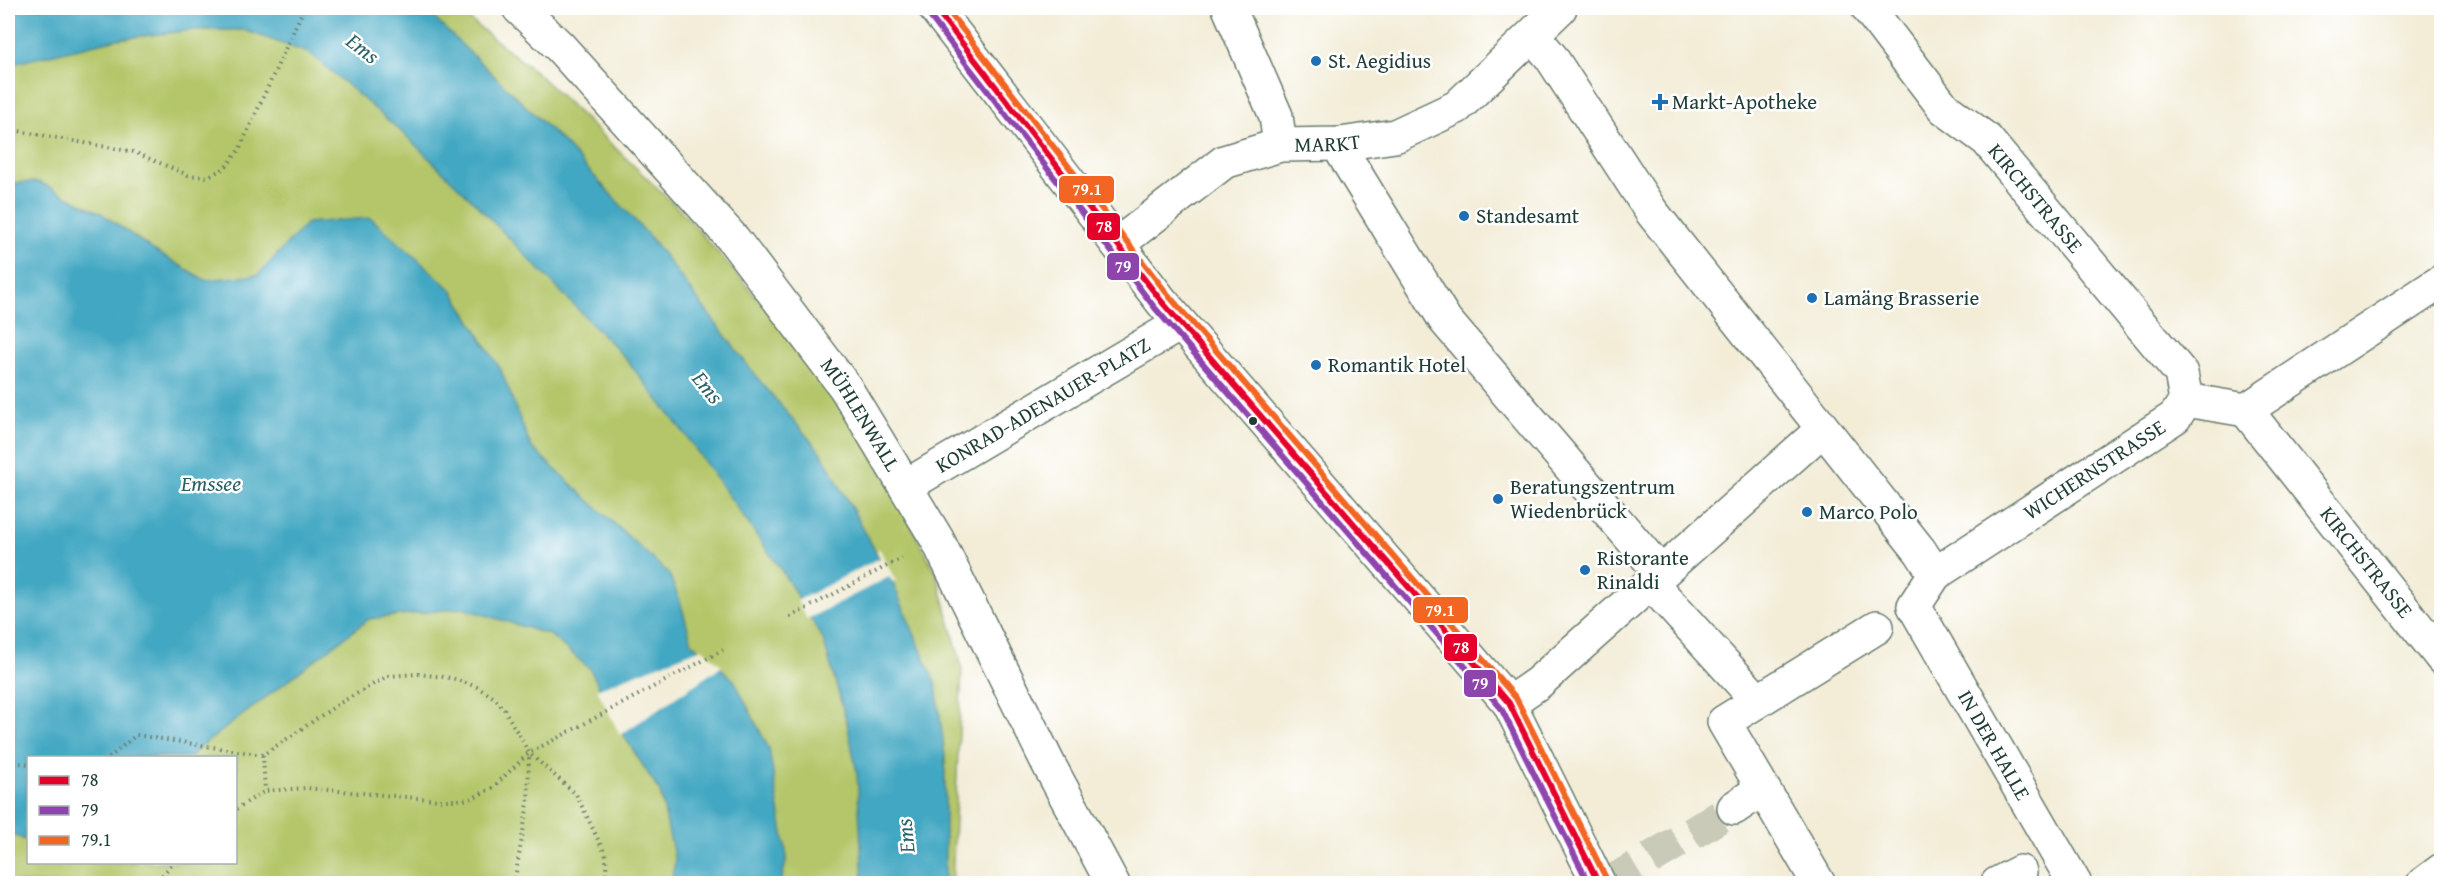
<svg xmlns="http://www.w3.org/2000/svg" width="2449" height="891" font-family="'Gentium Book Plus',serif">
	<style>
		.green { fill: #b4c669; stroke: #6a824e; stroke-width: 1.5; fill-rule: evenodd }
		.water { fill: #42a7c2; stroke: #30727b; stroke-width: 1.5 }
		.pier { fill: #f3edd8 }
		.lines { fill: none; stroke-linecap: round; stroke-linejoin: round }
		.street-tunnel { stroke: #c9cab7; stroke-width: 33; stroke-dasharray: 33 16; stroke-linecap: butt }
		.street-casing { stroke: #697b6d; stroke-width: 36 }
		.secondary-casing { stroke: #697b6d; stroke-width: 36 }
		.path { stroke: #697b6d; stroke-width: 4; stroke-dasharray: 1.5 4.5; stroke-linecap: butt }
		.street { stroke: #fff; stroke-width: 33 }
		.secondary { stroke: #fff; stroke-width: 33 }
		.bus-1-casing { stroke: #fff; stroke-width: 10 }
		.bus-2-casing { stroke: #fff; stroke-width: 10 }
		.bus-3-casing { stroke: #fff; stroke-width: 10 }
		.bus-1 { stroke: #e4002b; stroke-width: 6 }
		.bus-2 { stroke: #8e44ad; stroke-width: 6 }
		.bus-3 { stroke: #f26522; stroke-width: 6 }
		.poi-dot { fill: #1f6fb2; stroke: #fff; stroke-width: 2 }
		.bus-dot { fill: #1f3d34; stroke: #fff; stroke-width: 2 }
		.labels { text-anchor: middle; stroke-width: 5; stroke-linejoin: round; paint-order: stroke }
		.poi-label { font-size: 21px; fill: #1f3d34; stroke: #fff; text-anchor: start }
		.street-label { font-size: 21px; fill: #1f3d34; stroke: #fff }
		.water-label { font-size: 22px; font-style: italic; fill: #2b6266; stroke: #fff }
		.line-badge { stroke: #fff; stroke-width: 2 }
		.badge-label { font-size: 16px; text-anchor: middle; font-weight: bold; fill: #fff }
	</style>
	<rect width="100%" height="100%" fill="#fff"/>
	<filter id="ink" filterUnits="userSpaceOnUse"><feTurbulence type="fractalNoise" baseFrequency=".0167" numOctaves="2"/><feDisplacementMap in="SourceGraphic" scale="12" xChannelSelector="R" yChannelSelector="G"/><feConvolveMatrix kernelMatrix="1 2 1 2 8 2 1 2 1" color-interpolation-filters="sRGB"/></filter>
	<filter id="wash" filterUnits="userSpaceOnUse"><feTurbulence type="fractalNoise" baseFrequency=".008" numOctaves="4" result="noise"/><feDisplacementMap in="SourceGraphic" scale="24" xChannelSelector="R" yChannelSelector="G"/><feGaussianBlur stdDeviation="1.35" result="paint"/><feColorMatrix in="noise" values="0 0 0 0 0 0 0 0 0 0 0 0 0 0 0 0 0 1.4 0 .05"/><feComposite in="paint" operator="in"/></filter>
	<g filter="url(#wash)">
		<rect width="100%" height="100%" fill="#f3edd8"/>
		<path class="green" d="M 8,8 L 455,8 L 537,73 L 683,213 L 811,359 L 860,432 L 936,572 L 962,667 L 952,883 L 8,883 ZM 28,758 L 236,758 L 236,862 L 28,862 Z"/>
		<g class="water">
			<path d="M 8,8 L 420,8 L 432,16 L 561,140 L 651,238 L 756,376 L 822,454 L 892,581 L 936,685 L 945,756 L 945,883 L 863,883 L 857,773 L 847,723 L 823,639 L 782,571 L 684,433 L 625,358 L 475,203 L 405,135 L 311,54 L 244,30 L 195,30 L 117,39 L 8,65 Z"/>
			<path d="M 39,182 L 101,213 L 155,251 L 205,280 L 258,275 L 307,223 L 371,218 L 452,290 L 501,370 L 531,447 L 669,574 L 681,604 L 692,643 L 734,680 L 769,749 L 787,857 L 781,883 L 671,883 L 675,861 L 660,792 L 622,733 L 590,669 L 550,635 L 462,608 L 369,619 L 198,749 L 191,757 L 28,758 L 28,841 L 8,833 L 8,774 L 10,771 L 15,726 L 8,717 L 8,183 Z"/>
		</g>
		<g class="pier">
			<path d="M 879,548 L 896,582 L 892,581 L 889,577 L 807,619 L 797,601 L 880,558 L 877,552 Z"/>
			<path d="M 702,648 L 722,666 L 620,735 L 597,689 Z"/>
		</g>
	</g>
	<g filter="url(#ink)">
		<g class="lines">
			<path class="street-tunnel" d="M 1608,884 L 1734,808"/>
			<g class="street-casing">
				<g id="street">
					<path id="s1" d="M 519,8 L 560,47 L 734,240 L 845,387 L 937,539 L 1049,765 L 1113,884"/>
					<path d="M 1229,8 L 1276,116 L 1280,145"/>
					<path id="s2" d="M 1868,8 L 1944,108 L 1987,140 L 2181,373 L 2186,400"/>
					<path d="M 1533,36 L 1551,57 L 1651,211 L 1920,551 L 1935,574"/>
					<path d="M 1340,144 L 1344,155 L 1445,320 L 1661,573"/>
					<path id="s3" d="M 1118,244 L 1224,162 L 1280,145 L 1340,144 L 1395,136 L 1457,107 L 1560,8"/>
					<path d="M 2186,400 L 2246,410 L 2442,281"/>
					<path id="s4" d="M 2246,410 L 2442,658"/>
					<path id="s5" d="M 906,486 L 1180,324"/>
					<path d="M 1650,582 L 1757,700"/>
					<path d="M 1509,703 L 1538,683 L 1822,430"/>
					<path d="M 1734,808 L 1762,789"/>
					<path d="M 1819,884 L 1724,722 L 1877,627"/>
					<path d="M 1997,884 L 2020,872"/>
					<path id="s6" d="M 2075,884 L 1914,606 L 1935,574 L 2175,417 L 2186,400"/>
					<path d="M 2423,884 L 2442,870"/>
				</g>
			</g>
			<g class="secondary-casing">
				<path id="secondary" d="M 935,8 L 1162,302 L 1509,703 L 1599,884"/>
			</g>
			<g class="path">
				<path d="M 8,129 L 134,152 L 188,175 L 207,177 L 225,168 L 239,150 L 304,8"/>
				<path d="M 790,617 L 902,558"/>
				<path d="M 263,755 L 265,791"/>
				<path d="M 109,758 L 136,735 L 263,755 L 340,703 L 388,676 L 418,674 L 452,678 L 477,687 L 493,697 L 504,709 L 529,753 L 576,794 L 606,856 L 607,884"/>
				<path d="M 8,762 L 28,764"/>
				<path d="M 236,809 L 265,791 L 306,788 L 439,800 L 464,800 L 475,797 L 492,788 L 529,753 L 723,650"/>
				<path d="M 154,884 L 174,862"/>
				<path d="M 514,884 L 528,803 L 529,754"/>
			</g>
			<use href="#street" class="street"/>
			<use href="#secondary" class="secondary"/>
			<g class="bus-1-casing">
				<path id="bus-1" d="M 935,8 L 1162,302 L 1509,703 L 1599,884"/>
			</g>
			<g class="bus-2-casing">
				<path id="bus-2" d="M 928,14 L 1155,308 L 1501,708 L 1589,884"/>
			</g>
			<g class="bus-3-casing">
				<path id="bus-3" d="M 946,8 L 1169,296 L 1516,698 L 1607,880"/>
			</g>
			<use href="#bus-1" class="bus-1"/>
			<use href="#bus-2" class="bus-2"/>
			<use href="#bus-3" class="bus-3"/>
		</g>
	</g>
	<g class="poi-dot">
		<circle cx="1316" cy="61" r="6"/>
		<path d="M1657 93h6v6h6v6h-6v6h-6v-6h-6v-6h6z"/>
		<circle cx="1464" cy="216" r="6"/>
		<circle cx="1812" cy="298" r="6"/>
		<circle cx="1316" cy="365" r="6"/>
		<circle cx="1498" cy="499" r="6"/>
		<circle cx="1807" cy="512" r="6"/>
		<circle cx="1585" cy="570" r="6"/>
	</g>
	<circle class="bus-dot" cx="1253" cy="421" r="5"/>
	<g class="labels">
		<g class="poi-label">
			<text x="1328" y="68">St. Aegidius</text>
			<text x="1672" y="109">Markt-Apotheke</text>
			<text x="1476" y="223">Standesamt</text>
			<text x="1824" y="305">Lamäng Brasserie</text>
			<text x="1328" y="372">Romantik Hotel</text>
			<text x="1510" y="494">Beratungszentrum<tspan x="1510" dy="24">Wiedenbrück</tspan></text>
			<text x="1819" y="519">Marco Polo</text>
			<text x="1597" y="565">Ristorante<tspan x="1597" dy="24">Rinaldi</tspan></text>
		</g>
		<g class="street-label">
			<text dy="7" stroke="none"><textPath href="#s3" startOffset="240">MARKT</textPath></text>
			<text dy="7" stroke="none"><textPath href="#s2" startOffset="255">KIRCHSTRASSE</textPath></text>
			<text dy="7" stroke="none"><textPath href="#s5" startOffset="159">KONRAD-ADENAUER-PLATZ</textPath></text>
			<text dy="7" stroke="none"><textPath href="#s1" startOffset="532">MÜHLENWALL</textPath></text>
			<text dy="7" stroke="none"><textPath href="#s6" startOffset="550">WICHERNSTRASSE</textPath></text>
			<text dy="7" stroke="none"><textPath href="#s4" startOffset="194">KIRCHSTRASSE</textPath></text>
			<text transform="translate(1994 745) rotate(60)" y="7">IN DER HALLE</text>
		</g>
		<g class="water-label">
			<text transform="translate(363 48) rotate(38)" y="8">Ems</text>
			<text transform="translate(708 387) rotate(51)" y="8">Ems</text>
			<text x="211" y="491">Emssee</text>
			<text transform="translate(905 836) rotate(-96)" y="8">Ems</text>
		</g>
	</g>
	<g class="line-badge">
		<rect x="1058" y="175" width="57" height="29" rx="6" fill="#f26522"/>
		<rect x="1086" y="212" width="35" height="29" rx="6" fill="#e4002b"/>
		<rect x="1106" y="252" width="34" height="29" rx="6" fill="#8e44ad"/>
		<rect x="1412" y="596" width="57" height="28" rx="6" fill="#f26522"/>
		<rect x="1443" y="633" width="35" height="29" rx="6" fill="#e4002b"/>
		<rect x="1463" y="669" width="34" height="29" rx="6" fill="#8e44ad"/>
	</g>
	<g class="badge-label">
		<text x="1087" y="195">79.1</text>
		<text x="1104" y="232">78</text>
		<text x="1123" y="272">79</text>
		<text x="1440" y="616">79.1</text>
		<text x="1461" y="653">78</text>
		<text x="1480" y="689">79</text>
	</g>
	<rect width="2449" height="891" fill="none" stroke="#fff" stroke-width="30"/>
	<rect x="27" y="756" width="210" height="108" fill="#ffffff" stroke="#a5b1ae" stroke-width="1.5"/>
	<rect x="39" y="776" width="30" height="9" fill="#e4002b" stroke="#a5b1ae" stroke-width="1.5"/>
	<text x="81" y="786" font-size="18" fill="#1f3d34">78</text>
	<rect x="39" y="806" width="30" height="9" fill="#8e44ad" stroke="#a5b1ae" stroke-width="1.5"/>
	<text x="81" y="816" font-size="18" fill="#1f3d34">79</text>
	<rect x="39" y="836" width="30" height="9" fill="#f26522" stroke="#a5b1ae" stroke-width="1.5"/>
	<text x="81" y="846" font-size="18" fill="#1f3d34">79.1</text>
</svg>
